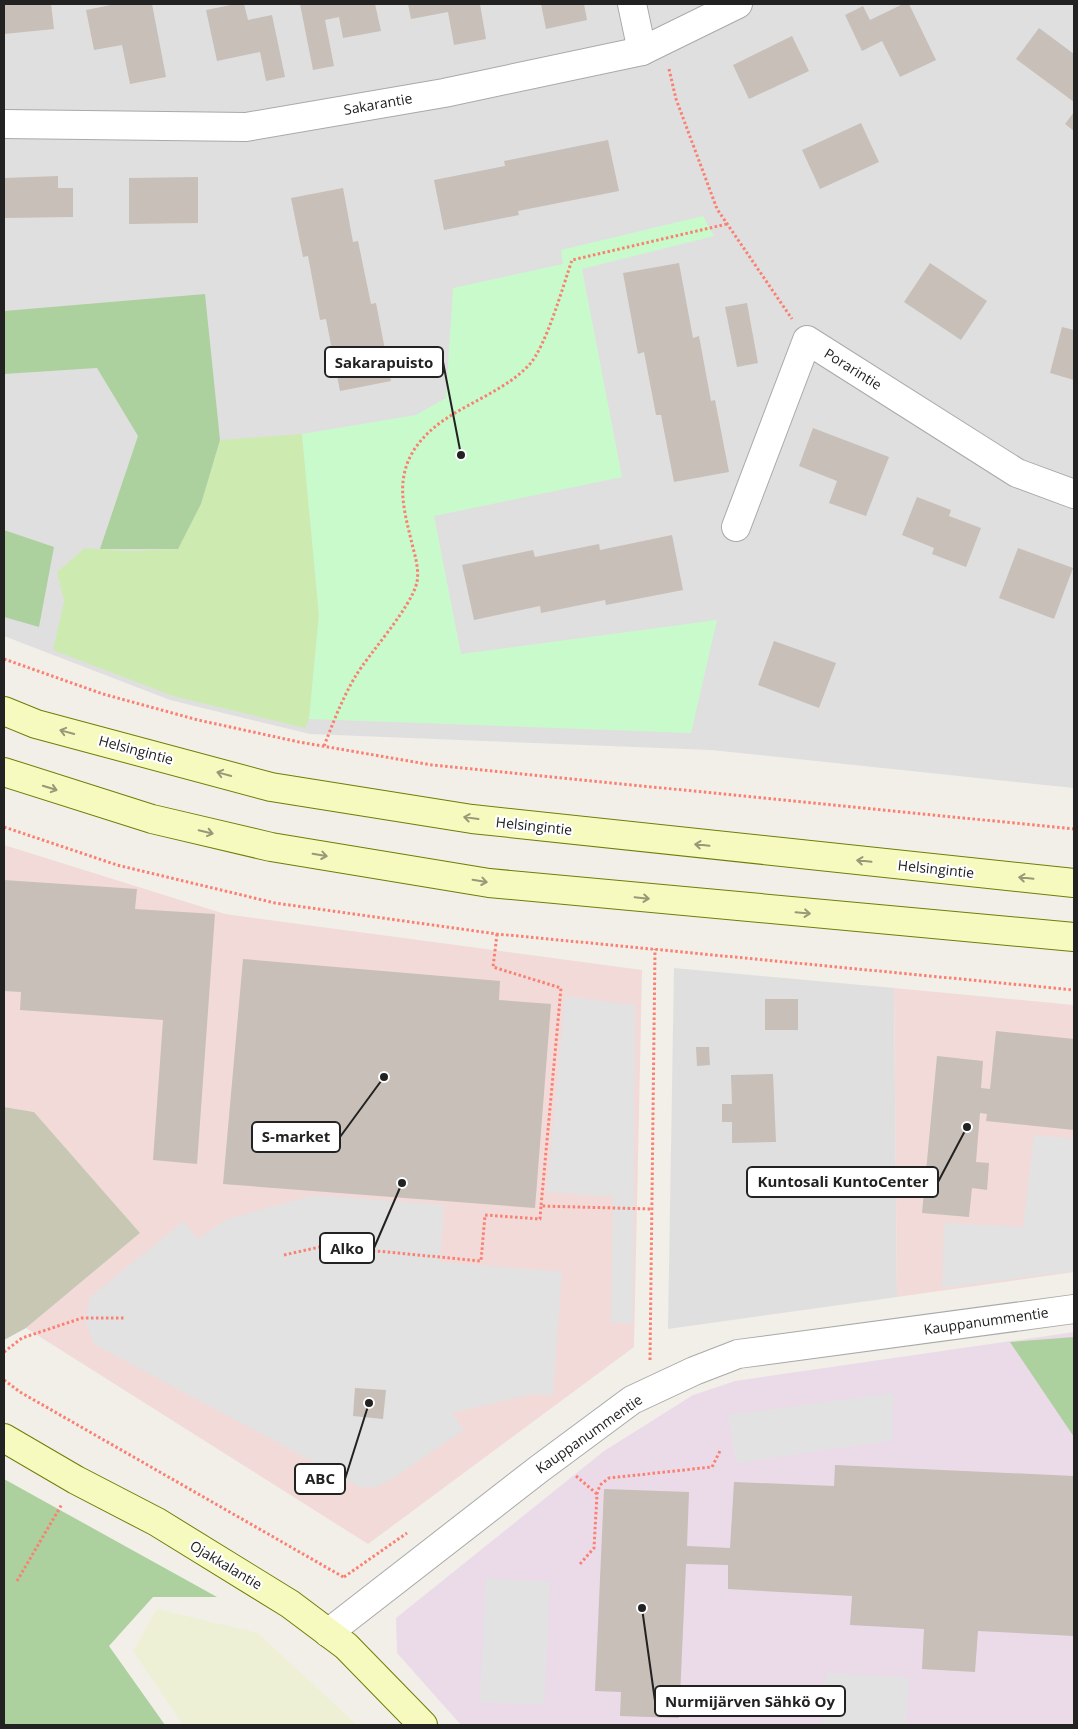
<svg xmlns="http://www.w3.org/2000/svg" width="1078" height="1729" font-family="'Open Sans',sans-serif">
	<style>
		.residential { fill: #e0dfdf }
		.commercial { fill: #f2dad9 }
		.industrial { fill: #ebdbe8 }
		.construction { fill: #c7c7b4 }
		.farmland { fill: #eef0d5 }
		.grass { fill: #cdebb0 }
		.forest { fill: #add19e }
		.park { fill: #c8facc }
		.parking { fill: #e2e2e2 }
		.building { fill: #c7bfb8 }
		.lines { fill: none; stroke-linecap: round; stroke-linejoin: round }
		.street-casing { stroke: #a9a9a9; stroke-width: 30 }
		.secondary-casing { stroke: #707d05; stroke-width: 30 }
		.path { stroke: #fa8072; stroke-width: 3; stroke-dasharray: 2.5 2.5; stroke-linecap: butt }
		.street { stroke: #fff; stroke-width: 28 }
		.secondary { stroke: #f7fabf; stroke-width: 28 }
		.oneway { stroke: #979978 }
		.labels { text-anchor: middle; stroke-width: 4.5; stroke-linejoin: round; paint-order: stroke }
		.street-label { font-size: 14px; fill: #222; stroke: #fff }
		.leader { fill: none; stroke: #222; stroke-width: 2 }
		.callout-dot { fill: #222; stroke: #fff; stroke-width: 2 }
		.callout { fill: #fff; stroke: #222; stroke-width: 2 }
		.callout-label { font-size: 15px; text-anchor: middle; font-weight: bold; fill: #222 }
	</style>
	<rect width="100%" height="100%" fill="#f2efe9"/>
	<g class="residential">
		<path d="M 4,4 L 1074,4 L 1074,788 L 711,750 L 310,734 L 170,700 L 4,636 Z"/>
		<path d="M 674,968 L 894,988 L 897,1297 L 668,1329 Z"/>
	</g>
	<g class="commercial">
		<path d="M 4,845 L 225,914 L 642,970 L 634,1347 L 368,1544 L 26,1328 L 140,1233 L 34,1112 L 4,1107 Z"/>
		<path d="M 894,988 L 1074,1005 L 1074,1272 L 897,1297 Z"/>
	</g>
	<path class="industrial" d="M 1074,1332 L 1074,1725 L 461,1725 L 397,1653 L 396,1618 L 604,1451 L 693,1395 L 735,1381 Z"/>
	<path class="construction" d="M 4,1107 L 34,1112 L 140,1233 L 26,1328 L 4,1340 Z"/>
	<path class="farmland" d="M 157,1609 L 258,1633 L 357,1725 L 183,1725 L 133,1651 Z"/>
	<path class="grass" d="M 302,434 L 319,615 L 309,719 L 305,728 L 173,696 L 53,650 L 64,601 L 57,572 L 85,548 L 128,551 L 178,549 L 201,504 L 220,440 Z"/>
	<g class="forest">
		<path d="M 205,294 L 220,440 L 201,504 L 178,549 L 100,549 L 138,436 L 97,368 L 4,374 L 4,311 Z"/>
		<path d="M 4,530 L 54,547 L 39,627 L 4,617 Z"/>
		<path d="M 1074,1337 L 1074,1437 L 1010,1342 Z"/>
		<path d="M 4,1479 L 217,1597 L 153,1597 L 109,1646 L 165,1725 L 4,1725 Z"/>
	</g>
	<path class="park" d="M 703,216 L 714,236 L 582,269 L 622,477 L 434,516 L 461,654 L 717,620 L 691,733 L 309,719 L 319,615 L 302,434 L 416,415 L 446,398 L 453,288 L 563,264 L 561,250 Z"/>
	<g class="parking">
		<path d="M 565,996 L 635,1005 L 633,1323 L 611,1323 L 613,1197 L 547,1192 Z"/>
		<path d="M 1034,1135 L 1074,1139 L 1074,1271 L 942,1288 L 944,1223 L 1023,1227 Z"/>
		<path d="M 315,1195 L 444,1205 L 440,1262 L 562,1272 L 553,1395 L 532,1394 L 452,1413 L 464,1430 L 390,1480 L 376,1487 L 360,1487 L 94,1344 L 85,1320 L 90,1297 L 184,1221 L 197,1239 L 228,1219 Z"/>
		<path d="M 893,1393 L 893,1440 L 736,1463 L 728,1415 Z"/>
		<path d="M 486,1578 L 550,1582 L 544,1705 L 480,1702 Z"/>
		<path d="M 826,1673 L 909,1678 L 906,1725 L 822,1725 Z"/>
	</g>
	<g class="building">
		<path d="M 4,4 L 51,4 L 54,29 L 4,34 Z"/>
		<path d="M 116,4 L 152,4 L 166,77 L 130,84 L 122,45 L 94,50 L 86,10 Z"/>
		<path d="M 236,4 L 244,4 L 248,20 L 272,15 L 285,77 L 266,81 L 260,52 L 217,61 L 206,10 Z"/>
		<path d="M 300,4 L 375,4 L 381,31 L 343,38 L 339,17 L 325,20 L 334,66 L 313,70 Z"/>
		<path d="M 408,4 L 480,4 L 486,39 L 454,45 L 448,12 L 411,19 Z"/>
		<path d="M 541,4 L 584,4 L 587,20 L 546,29 Z"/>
		<path d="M 903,4 L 909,4 L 936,60 L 900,77 L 882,41 L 862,51 L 845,15 L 863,6 L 870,20 Z"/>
		<path d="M 1039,28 L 1074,54 L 1074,102 L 1016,59 Z"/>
		<path d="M 792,36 L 809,71 L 749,99 L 733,65 Z"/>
		<path d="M 1074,112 L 1074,131 L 1065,124 Z"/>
		<path d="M 861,123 L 879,162 L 820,189 L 802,150 Z"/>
		<path d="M 608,140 L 619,191 L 518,211 L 519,215 L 444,230 L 434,180 L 505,166 L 504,161 Z"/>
		<path d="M 58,176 L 58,188 L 73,188 L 73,217 L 4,218 L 4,178 Z"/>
		<path d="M 198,177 L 198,223 L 129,224 L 129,178 Z"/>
		<path d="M 343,188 L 353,242 L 358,241 L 371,304 L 376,303 L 391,381 L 340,391 L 326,319 L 320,320 L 308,256 L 303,257 L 291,198 Z"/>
		<path d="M 679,263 L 693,338 L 699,336 L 711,401 L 715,400 L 729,472 L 674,482 L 661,415 L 656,415 L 644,352 L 638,354 L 623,273 Z"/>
		<path d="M 930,263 L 987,301 L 961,340 L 904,302 Z"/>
		<path d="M 747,303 L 758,363 L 737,367 L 725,307 Z"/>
		<path d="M 1062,327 L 1074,330 L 1074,380 L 1050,373 Z"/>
		<path d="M 813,428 L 889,457 L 866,516 L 829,503 L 837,481 L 799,466 Z"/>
		<path d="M 917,497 L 951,510 L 949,516 L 981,528 L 966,567 L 932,554 L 934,548 L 902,535 Z"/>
		<path d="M 672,535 L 683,590 L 606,605 L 605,600 L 541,613 L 540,606 L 474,620 L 462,565 L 533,550 L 535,557 L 599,544 L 600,550 Z"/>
		<path d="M 1018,548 L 1073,568 L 1054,619 L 999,598 Z"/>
		<path d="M 774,641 L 836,663 L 819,708 L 758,685 Z"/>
		<path d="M 4,880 L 137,889 L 135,909 L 215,914 L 197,1164 L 153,1160 L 163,1020 L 20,1010 L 21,992 L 4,991 Z"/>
		<path d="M 243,959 L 500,981 L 499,1000 L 551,1004 L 535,1208 L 223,1184 Z"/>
		<rect x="765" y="999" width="33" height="31"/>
		<path d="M 996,1031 L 1074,1039 L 1074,1130 L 986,1121 L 987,1114 L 980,1113 L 976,1162 L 989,1163 L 987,1190 L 972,1188 L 969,1217 L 922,1213 L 937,1056 L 983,1061 L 981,1088 L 990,1089 Z"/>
		<path d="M 696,1047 L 709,1047 L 710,1065 L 697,1066 Z"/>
		<path d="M 773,1074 L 776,1142 L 732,1143 L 732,1122 L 722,1122 L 722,1104 L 732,1104 L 731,1075 Z"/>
		<path d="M 355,1388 L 386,1390 L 383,1419 L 353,1416 Z"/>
		<path d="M 835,1465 L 1074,1476 L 1074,1636 L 978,1631 L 975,1672 L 922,1669 L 924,1629 L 850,1625 L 852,1596 L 728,1589 L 728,1565 L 686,1564 L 679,1718 L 620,1716 L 621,1692 L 595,1691 L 604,1489 L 689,1492 L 687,1546 L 730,1548 L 734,1482 L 834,1486 Z"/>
	</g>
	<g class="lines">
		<g class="street-casing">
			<g id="street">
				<path d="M 632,4 L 642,51"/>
				<path d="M 4,124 L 246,127 L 444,93 L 642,51 L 738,4"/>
				<path d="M 736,527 L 807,340 L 1017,473 L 1074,494"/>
				<path d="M 328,1633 L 539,1469 L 632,1400 L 694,1371 L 738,1354 L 1074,1309"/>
			</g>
		</g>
		<g class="secondary-casing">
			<g id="secondary">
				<path d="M 4,711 L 36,724 L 271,787 L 472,819 L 1074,883"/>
				<path d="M 4,772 L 152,819 L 271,847 L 489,883 L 1074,937"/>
				<path d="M 4,1438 L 76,1480 L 157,1522 L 290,1604 L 346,1646 L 423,1725"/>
			</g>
		</g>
		<g class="path">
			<path d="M 669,69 L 676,99 L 717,209 L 792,319"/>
			<path d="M 4,659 L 103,694 L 198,720 L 299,742 L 432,765 L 1074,829"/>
			<path d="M 324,746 C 333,723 342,699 355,677 C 370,652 411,608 417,582 C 419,572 416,558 413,548 C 405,513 393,480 416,447 C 443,408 497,399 529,365 C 546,347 563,286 572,260 L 727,224"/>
			<path d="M 4,827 L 117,865 L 275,903 L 497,934 L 1074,990"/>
			<path d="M 497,934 L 493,967 L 561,988 L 541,1206 L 652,1209"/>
			<path d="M 284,1255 L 324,1246 L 481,1261 L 485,1215 L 540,1219 L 541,1206"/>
			<path d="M 4,1352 L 22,1338 L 82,1318 L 125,1318"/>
			<path d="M 650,1360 L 655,949"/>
			<path d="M 4,1380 L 20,1392 L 345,1578"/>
			<path d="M 576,1476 L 597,1494"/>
			<path d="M 580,1564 L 594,1548 L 597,1494 L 600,1485 L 609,1478 L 712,1467 L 721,1449"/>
			<path d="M 344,1577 L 407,1533"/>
			<path d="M 17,1581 L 62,1504"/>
		</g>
		<use href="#street" class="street"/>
		<use href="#secondary" class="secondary"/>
	</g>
	<defs><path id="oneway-shaft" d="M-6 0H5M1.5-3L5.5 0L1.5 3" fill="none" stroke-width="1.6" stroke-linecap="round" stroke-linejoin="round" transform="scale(1.25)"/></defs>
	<g class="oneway">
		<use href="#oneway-shaft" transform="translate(67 732) rotate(-165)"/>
		<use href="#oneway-shaft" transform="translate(224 774) rotate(-165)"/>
		<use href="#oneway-shaft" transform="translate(50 788) rotate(17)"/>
		<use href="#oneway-shaft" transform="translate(471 818) rotate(-172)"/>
		<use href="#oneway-shaft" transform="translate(206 832) rotate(13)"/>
		<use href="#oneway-shaft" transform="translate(702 845) rotate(-174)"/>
		<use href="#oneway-shaft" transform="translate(320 855) rotate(9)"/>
		<use href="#oneway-shaft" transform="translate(864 861) rotate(-174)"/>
		<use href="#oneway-shaft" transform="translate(1026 878) rotate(-174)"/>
		<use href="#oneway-shaft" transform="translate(480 881) rotate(9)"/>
		<use href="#oneway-shaft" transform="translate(642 898) rotate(6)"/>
		<use href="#oneway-shaft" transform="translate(803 913) rotate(5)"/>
	</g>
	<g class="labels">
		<g class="street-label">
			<text transform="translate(378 104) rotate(-10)" y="5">Sakarantie</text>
			<text transform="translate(853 369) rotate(32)" y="5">Porarintie</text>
			<text transform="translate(136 750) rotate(15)" y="5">Helsingintie</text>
			<text transform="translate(534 826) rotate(6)" y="5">Helsingintie</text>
			<text transform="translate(936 869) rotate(6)" y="5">Helsingintie</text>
			<text transform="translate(986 1321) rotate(-8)" y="5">Kauppanummentie</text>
			<text transform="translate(589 1434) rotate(-35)" y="5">Kauppanummentie</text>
			<text transform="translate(226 1565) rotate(31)" y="5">Ojakkalantie</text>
		</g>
	</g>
	<path class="leader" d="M461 455L443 362M384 1077L340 1137M967 1127L938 1182M402 1183L374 1248M369 1403L345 1479M642 1608L655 1701"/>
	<g class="callout-dot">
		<circle cx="461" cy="455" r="5"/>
		<circle cx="384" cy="1077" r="5"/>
		<circle cx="967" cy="1127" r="5"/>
		<circle cx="402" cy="1183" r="5"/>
		<circle cx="369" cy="1403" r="5"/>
		<circle cx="642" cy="1608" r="5"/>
	</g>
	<g class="callout">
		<rect x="325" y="347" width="118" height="30" rx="5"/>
		<rect x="252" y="1122" width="88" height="30" rx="5"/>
		<rect x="747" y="1167" width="191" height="30" rx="5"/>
		<rect x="320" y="1233" width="54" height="30" rx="5"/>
		<rect x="295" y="1464" width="50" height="30" rx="5"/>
		<rect x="655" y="1686" width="190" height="30" rx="5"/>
	</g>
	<g class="callout-label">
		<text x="384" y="368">Sakarapuisto</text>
		<text x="296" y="1142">S-market</text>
		<text x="843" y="1187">Kuntosali KuntoCenter</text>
		<text x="347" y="1254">Alko</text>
		<text x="320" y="1484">ABC</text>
		<text x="750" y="1707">Nurmijärven Sähkö Oy</text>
	</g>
	<rect width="1078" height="1729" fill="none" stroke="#222222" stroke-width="10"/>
</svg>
